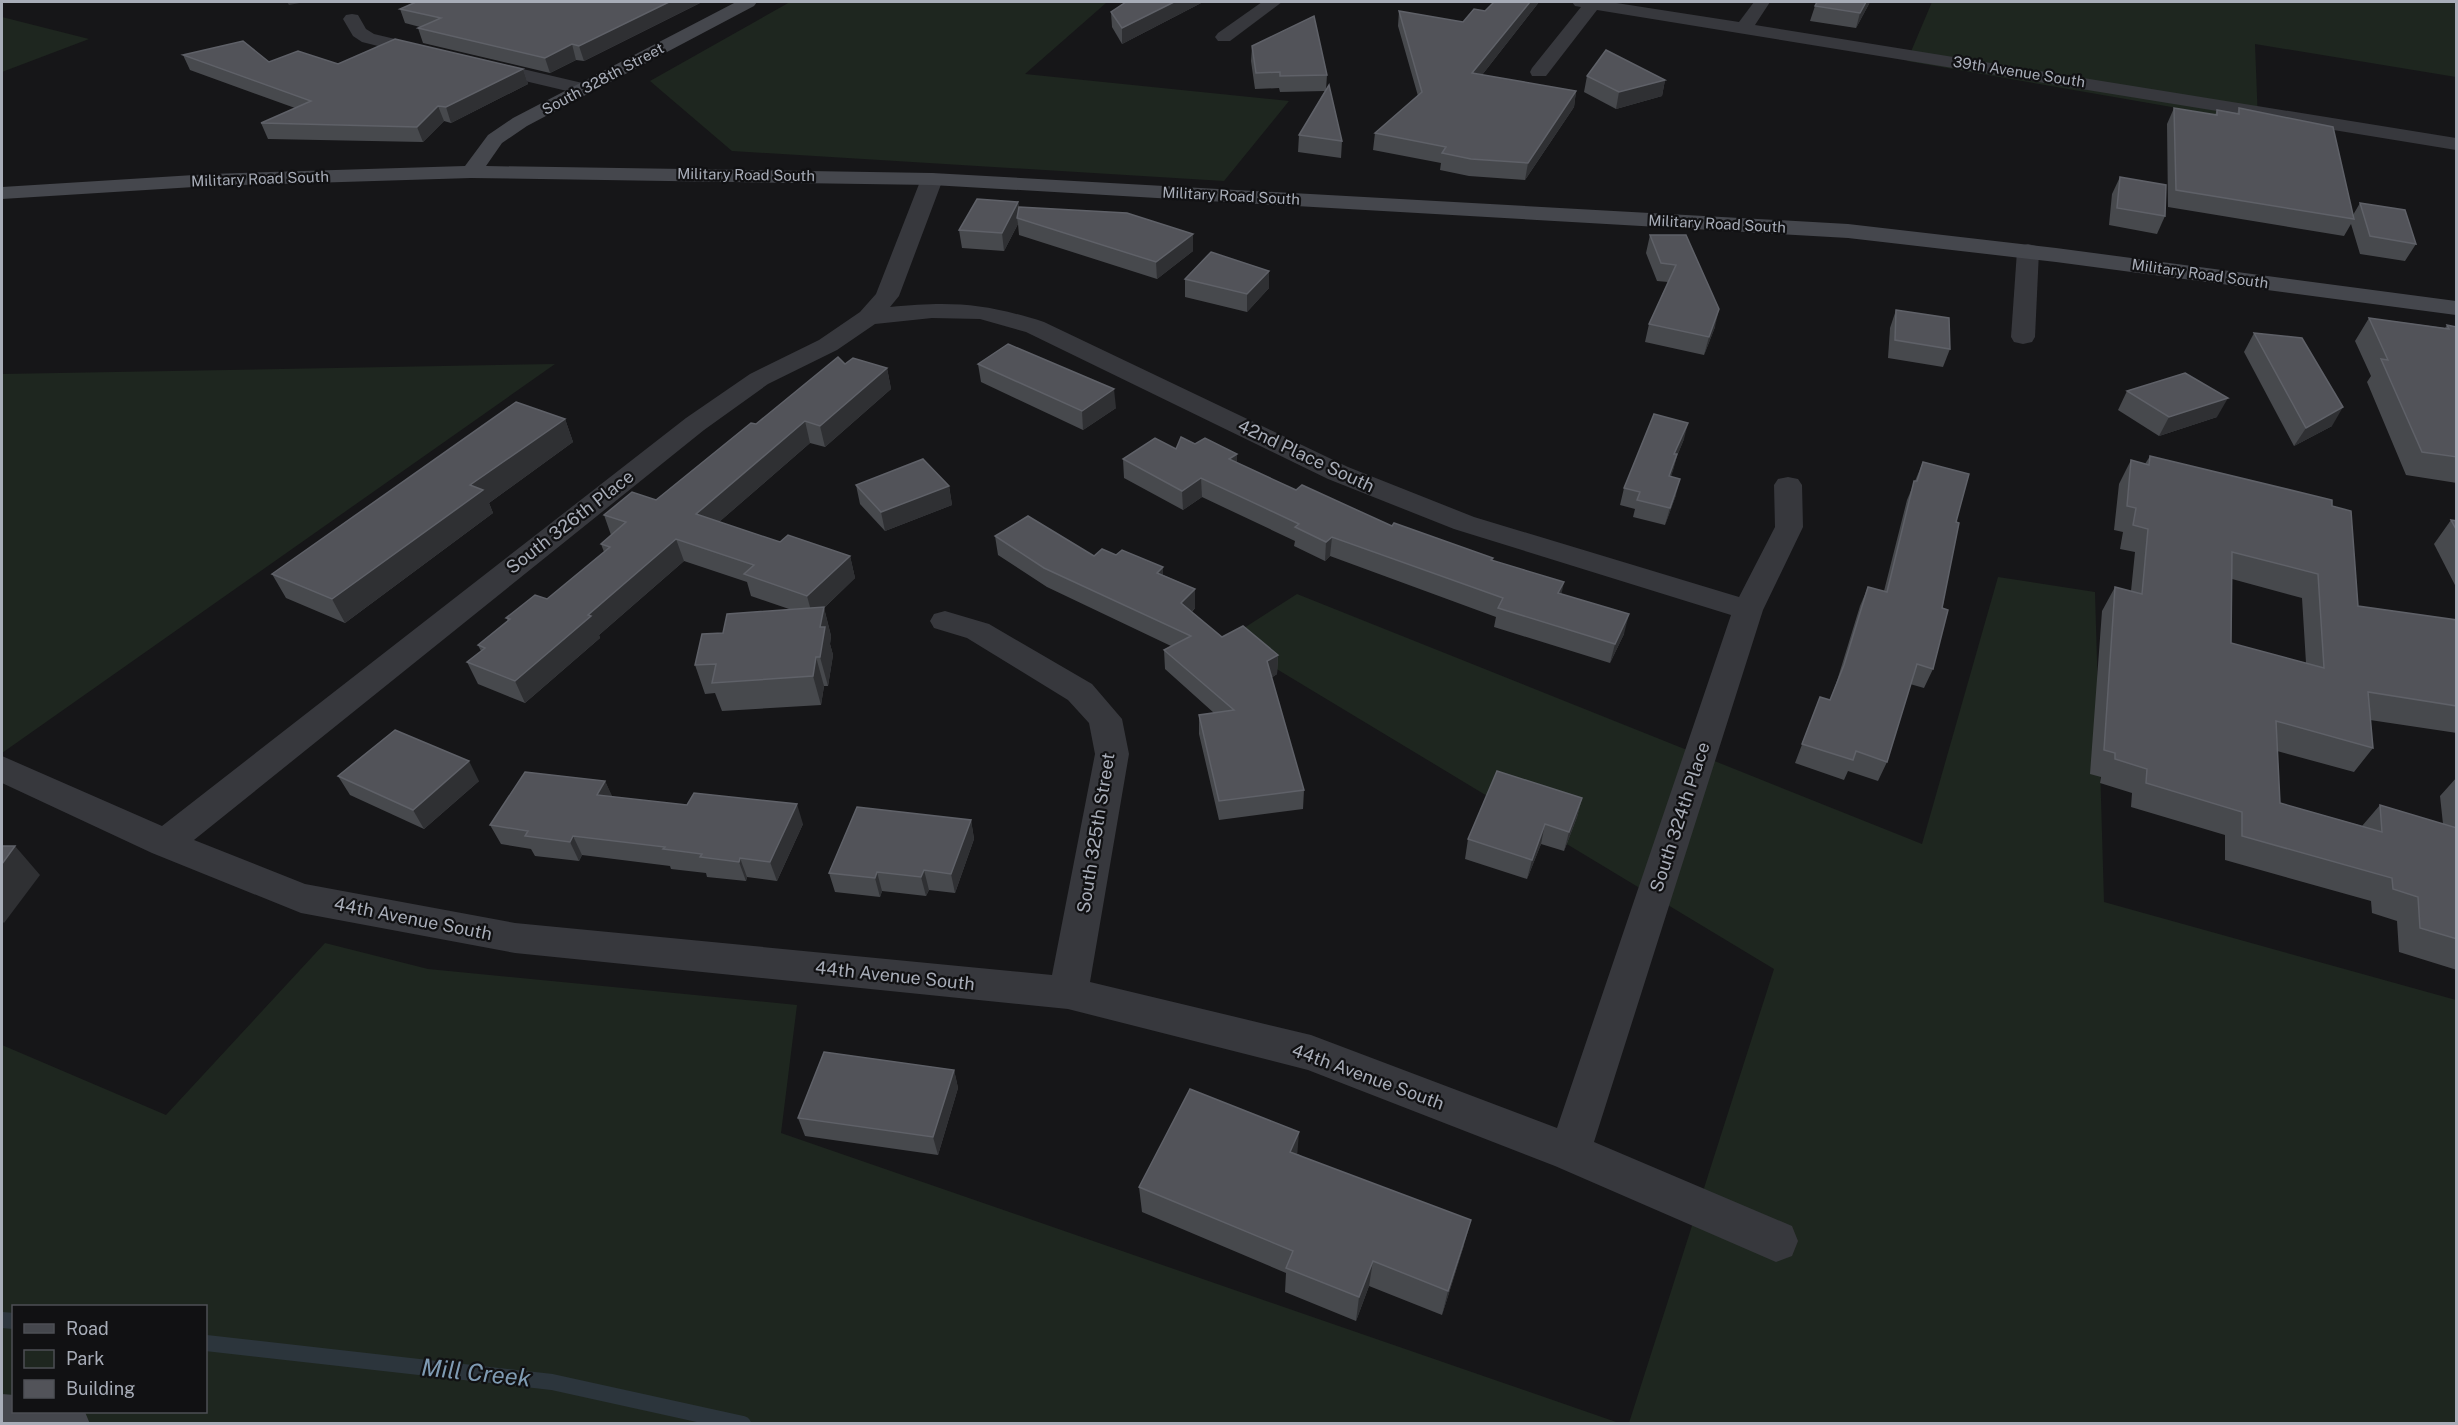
<svg xmlns="http://www.w3.org/2000/svg" width="2458" height="1425" font-family="'Public Sans',sans-serif">
	<style>
		.green { fill: #1e261f; fill-rule: evenodd }
		.lines { fill: none; stroke-linecap: round; stroke-linejoin: round }
		.stream { stroke: #2c353c; stroke-width: 16 }
		.street { fill: #37383d; fill-rule: evenodd }
		.secondary { fill: #45474d; fill-rule: evenodd }
		.wall { fill: #47494d; fill-rule: evenodd }
		.shaded-wall { fill: #2f3033 }
		.building { fill: #525359; stroke: #5f6168; stroke-width: 1.5; fill-rule: evenodd }
		.labels { text-anchor: middle; stroke-width: 4.5; stroke-linejoin: round; paint-order: stroke }
		.far-street-label { font-size: 15px; fill: #a8adb8; stroke: #111113 }
		.street-label { font-size: 18px; fill: #a8adb8; stroke: #111113 }
		.near-water-label { font-size: 24px; font-style: italic; fill: #7f9bb3; stroke: #111113 }
	</style>
	<rect width="100%" height="100%" fill="#161618"/>
	<g class="green">
		<path d="M 790,2 L 1106,3 L 1025,74 L 1289,101 L 1224,181 L 732,151 L 650,81 Z"/>
		<path d="M 1932,2 L 2456,2 L 2456,77 L 2255,44 L 2258,122 L 1907,61 Z"/>
		<path d="M 2,17 L 89,39 L 2,72 Z"/>
		<path d="M 555,364 L 2,753 L 2,374 Z"/>
		<path d="M 1998,577 L 2095,592 L 2104,902 L 2456,1000 L 2456,1423 L 1629,1423 L 1774,969 L 1227,639 L 1297,594 L 1922,844 Z"/>
		<path d="M 325,943 L 428,969 L 797,1005 L 781,1133 L 1619,1423 L 2,1423 L 2,1045 L 166,1115 ZM 14,1306 L 206,1306 L 206,1412 L 14,1412 Z"/>
	</g>
	<g class="lines">
		<g class="stream">
			<path d="M 2,1320 L 14,1321"/>
			<path d="M 206,1343 L 552,1382 L 743,1424"/>
		</g>
		<g class="street">
			<path d="M 1262,2 L 1282,2 L 1230,41 L 1218,41 L 1215,37 L 1218,33 Z"/>
			<path d="M 1572,2 L 1610,2 L 1739,22 L 1754,2 L 1770,2 L 1755,25 L 2456,138 L 2456,150 L 1597,10 L 1546,76 L 1532,76 L 1530,72 L 1532,68 L 1581,7 L 1575,6 Z"/>
			<path d="M 352,14 L 358,15 L 366,29 L 374,34 L 437,49 L 439,53 L 437,57 L 430,59 L 362,42 L 353,36 L 343,19 L 346,15 Z"/>
			<path d="M 481,59 L 591,85 L 594,89 L 591,93 L 584,95 L 474,69 L 472,65 L 474,61 Z"/>
			<path d="M 932,173 L 939,175 L 943,179 L 899,296 L 890,307 C 952,301 984,303 1044,322 L 1348,467 L 1474,517 L 1739,597 L 1775,527 L 1774,485 L 1778,479 L 1788,477 L 1798,479 L 1802,485 L 1803,527 L 1763,610 L 1594,1142 L 1792,1226 L 1798,1241 L 1792,1256 L 1776,1262 L 1555,1166 L 1308,1070 L 1068,1009 L 515,953 L 301,913 L 152,853 L 2,783 L 2,756 L 162,826 L 686,418 L 750,374 L 819,340 L 860,312 L 876,294 L 921,179 L 925,175 ZM 932,318 L 980,319 L 1026,332 L 1328,479 L 1454,529 L 1731,615 L 1557,1128 L 1311,1035 L 1090,982 L 1129,754 L 1122,719 L 1092,684 L 989,624 L 945,611 L 934,614 L 930,621 L 934,628 L 967,638 L 1068,700 L 1089,723 L 1095,754 L 1052,975 L 515,923 L 305,884 L 194,840 L 704,430 L 768,384 L 837,350 L 875,324 Z"/>
			<path d="M 2028,244 L 2036,246 L 2039,251 L 2035,337 L 2032,342 L 2023,344 L 2014,342 L 2011,337 L 2017,251 L 2020,246 Z"/>
		</g>
		<g class="secondary">
			<path d="M 736,2 L 757,2 L 754,6 L 527,126 L 502,143 L 486,166 L 932,173 L 1848,224 L 2056,248 L 2456,301 L 2456,315 L 2056,262 L 1848,238 L 932,185 L 471,178 L 210,186 L 2,199 L 2,187 L 210,174 L 465,166 L 488,135 L 513,118 Z"/>
			<path d="M 2,1394 L 14,1395 L 14,1412 L 85,1412 L 90,1424 L 2,1424 Z"/>
		</g>
	</g>
	<g class="wall">
		<path d="M 416,2 L 702,2 L 584,61 L 576,60 L 550,73 L 423,43 L 418,28 L 420,27 L 405,23 L 400,9 Z"/>
		<path d="M 1126,2 L 1203,2 L 1122,44 L 1112,27 L 1111,12 Z"/>
		<path d="M 1494,2 L 1539,2 L 1482,75 L 1576,91 L 1574,107 L 1525,180 L 1469,176 L 1440,170 L 1441,163 L 1373,150 L 1375,133 L 1418,96 L 1398,26 L 1399,11 L 1463,22 L 1485,11 Z"/>
		<path d="M 1817,2 L 1870,2 L 1856,28 L 1810,21 L 1815,6 Z"/>
		<path d="M 1252,46 L 1327,75 L 1326,90 L 1342,141 L 1341,158 L 1298,152 L 1299,135 L 1325,91 L 1280,92 L 1279,88 L 1255,89 L 1251,61 Z"/>
		<path d="M 183,55 L 269,62 L 523,69 L 528,84 L 451,123 L 444,121 L 423,142 L 268,139 L 261,123 L 295,108 L 190,70 Z"/>
		<path d="M 1587,76 L 1665,80 L 1662,96 L 1616,109 L 1584,92 Z"/>
		<path d="M 2174,108 L 2215,115 L 2217,110 L 2237,113 L 2239,108 L 2353,215 L 2360,203 L 2416,244 L 2405,261 L 2360,254 L 2351,224 L 2344,236 L 2168,207 L 2167,124 Z"/>
		<path d="M 2120,177 L 2165,216 L 2157,234 L 2109,225 L 2112,194 Z"/>
		<path d="M 1018,202 L 1019,209 L 1193,251 L 1157,279 L 1019,235 L 1018,224 L 1004,251 L 962,248 L 959,230 Z"/>
		<path d="M 1650,235 L 1686,235 L 1715,327 L 1704,355 L 1645,342 L 1649,324 L 1668,282 L 1657,281 L 1646,253 Z"/>
		<path d="M 1269,271 L 1269,288 L 1247,312 L 1185,297 L 1185,279 Z"/>
		<path d="M 1896,310 L 1950,349 L 1943,367 L 1888,358 L 1890,328 Z"/>
		<path d="M 2369,318 L 2445,328 L 2447,325 L 2457,327 L 2457,483 L 2406,475 L 2367,382 L 2371,376 L 2355,341 Z"/>
		<path d="M 2254,333 L 2332,426 L 2294,446 L 2244,352 Z"/>
		<path d="M 845,364 L 887,368 L 891,389 L 825,447 L 810,443 L 719,522 L 780,542 L 850,556 L 855,578 L 824,608 L 831,636 L 830,644 L 833,655 L 828,686 L 824,686 L 821,705 L 722,711 L 715,693 L 705,694 L 695,665 L 723,633 L 789,609 L 751,596 L 747,582 L 684,561 L 599,635 L 600,638 L 525,703 L 478,684 L 467,662 L 481,651 L 478,645 L 508,621 L 506,618 L 547,599 L 604,552 L 601,544 L 611,535 L 604,515 L 656,500 L 756,424 Z"/>
		<path d="M 978,364 L 1116,408 L 1083,430 L 981,382 Z"/>
		<path d="M 2127,391 L 2217,417 L 2159,436 L 2118,410 Z"/>
		<path d="M 565,419 L 573,442 L 489,503 L 493,513 L 345,623 L 286,598 L 272,574 Z"/>
		<path d="M 1684,439 L 1677,456 L 1671,476 L 1676,495 L 1665,525 L 1633,517 L 1635,509 L 1620,505 L 1624,488 Z"/>
		<path d="M 1195,444 L 1296,490 L 1392,526 L 1492,560 L 1561,594 L 1624,634 L 1610,663 L 1494,627 L 1496,617 L 1330,556 L 1325,561 L 1294,546 L 1295,541 L 1202,497 L 1183,510 L 1124,478 L 1123,459 Z"/>
		<path d="M 2150,456 L 2332,506 L 2358,606 L 2457,620 L 2457,733 L 2370,720 L 2373,748 L 2354,772 L 2277,751 L 2280,803 L 2362,826 L 2380,805 L 2443,824 L 2440,796 L 2457,777 L 2457,970 L 2399,952 L 2397,921 L 2372,913 L 2371,901 L 2225,860 L 2225,835 L 2131,807 L 2132,793 L 2100,783 L 2101,777 L 2090,774 L 2102,611 L 2115,587 L 2131,591 L 2135,552 L 2120,549 L 2123,532 L 2114,530 L 2119,484 L 2131,460 L 2145,464 ZM 2232,579 L 2302,598 L 2306,663 L 2231,643 Z"/>
		<path d="M 1923,462 L 1956,522 L 1933,669 L 1924,688 L 1910,684 L 1887,762 L 1878,781 L 1848,771 L 1844,780 L 1795,763 L 1820,697 L 1830,700 L 1836,684 L 1860,606 L 1868,587 L 1884,591 L 1907,500 Z"/>
		<path d="M 856,485 L 949,486 L 952,505 L 885,531 L 860,504 Z"/>
		<path d="M 2451,520 L 2457,521 L 2457,589 L 2434,544 Z"/>
		<path d="M 995,536 L 1094,556 L 1163,575 L 1195,589 L 1195,608 L 1192,612 L 1222,637 L 1278,655 L 1277,674 L 1271,678 L 1304,790 L 1303,809 L 1219,820 L 1199,734 L 1199,715 L 1214,713 L 1165,669 L 1164,650 L 1171,646 L 1047,587 L 998,555 Z"/>
		<path d="M 338,776 L 479,781 L 424,829 L 350,795 Z"/>
		<path d="M 605,781 L 612,797 L 803,824 L 777,881 L 747,877 L 746,881 L 707,877 L 706,873 L 671,869 L 670,866 L 582,855 L 579,861 L 535,856 L 531,849 L 501,844 L 490,825 Z"/>
		<path d="M 1582,798 L 1577,817 L 1564,851 L 1541,844 L 1527,879 L 1465,859 L 1468,839 Z"/>
		<path d="M 971,820 L 974,839 L 955,893 L 929,890 L 926,896 L 882,891 L 880,897 L 835,892 L 829,873 Z"/>
		<path d="M 954,1070 L 958,1088 L 938,1155 L 805,1136 L 798,1118 Z"/>
		<path d="M 1298,1154 L 1464,1245 L 1442,1315 L 1369,1286 L 1356,1321 L 1285,1292 L 1286,1273 L 1142,1212 L 1139,1187 Z"/>
	</g>
	<g class="shaded-wall">
		<path d="M 287,2 L 305,2 L 289,5 Z"/>
		<path d="M 669,2 L 702,2 L 584,61 L 579,46 Z"/>
		<path d="M 1174,2 L 1203,2 L 1122,44 L 1122,28 Z"/>
		<path d="M 1530,2 L 1539,2 L 1471,89 L 1472,73 Z"/>
		<path d="M 1866,2 L 1870,2 L 1856,28 L 1860,13 Z"/>
		<path d="M 572,44 L 576,60 L 550,73 L 545,58 Z"/>
		<path d="M 523,69 L 528,84 L 451,123 L 446,107 Z"/>
		<path d="M 1665,80 L 1662,96 L 1616,109 L 1619,92 Z"/>
		<path d="M 1576,91 L 1574,107 L 1525,180 L 1528,163 Z"/>
		<path d="M 438,106 L 444,121 L 423,142 L 417,127 Z"/>
		<path d="M 1018,202 L 1020,219 L 1017,218 L 1018,224 L 1004,251 L 1002,233 Z"/>
		<path d="M 1193,234 L 1193,251 L 1157,279 L 1156,262 Z"/>
		<path d="M 1269,271 L 1269,288 L 1247,312 L 1247,294 Z"/>
		<path d="M 1719,309 L 1715,327 L 1704,355 L 1709,337 Z"/>
		<path d="M 887,368 L 891,389 L 825,447 L 820,426 Z"/>
		<path d="M 1114,389 L 1116,408 L 1083,430 L 1082,411 Z"/>
		<path d="M 2228,398 L 2217,417 L 2159,436 L 2169,417 Z"/>
		<path d="M 2343,407 L 2332,426 L 2294,446 L 2306,428 Z"/>
		<path d="M 565,419 L 573,442 L 489,503 L 493,513 L 345,623 L 332,599 L 470,485 Z"/>
		<path d="M 805,421 L 810,443 L 703,536 L 696,514 Z"/>
		<path d="M 1688,423 L 1684,439 L 1677,456 L 1673,471 L 1665,492 L 1674,454 Z"/>
		<path d="M 1237,454 L 1237,473 L 1229,459 Z"/>
		<path d="M 1201,478 L 1202,497 L 1183,510 L 1182,491 Z"/>
		<path d="M 1680,479 L 1676,495 L 1665,525 L 1670,508 Z"/>
		<path d="M 949,486 L 952,505 L 885,531 L 881,512 Z"/>
		<path d="M 1332,537 L 1330,556 L 1325,561 L 1326,542 Z"/>
		<path d="M 676,539 L 684,561 L 599,635 L 600,638 L 525,703 L 515,681 L 588,615 Z"/>
		<path d="M 850,556 L 855,578 L 824,608 L 831,636 L 830,644 L 833,655 L 828,686 L 820,657 L 813,618 L 807,596 Z"/>
		<path d="M 1163,567 L 1163,587 L 1157,573 Z"/>
		<path d="M 1564,582 L 1560,601 L 1558,593 Z"/>
		<path d="M 1195,589 L 1195,608 L 1181,622 L 1181,603 Z"/>
		<path d="M 1629,614 L 1624,634 L 1610,663 L 1615,644 Z"/>
		<path d="M 1278,655 L 1277,674 L 1266,681 L 1267,661 Z"/>
		<path d="M 816,657 L 824,686 L 821,705 L 813,676 Z"/>
		<path d="M 469,761 L 479,781 L 424,829 L 413,810 Z"/>
		<path d="M 605,781 L 614,800 L 597,795 Z"/>
		<path d="M 1582,798 L 1577,817 L 1564,851 L 1569,832 Z"/>
		<path d="M 797,804 L 803,824 L 777,881 L 770,862 Z"/>
		<path d="M 971,820 L 974,839 L 955,893 L 951,874 Z"/>
		<path d="M 1545,824 L 1541,844 L 1527,879 L 1532,860 Z"/>
		<path d="M 573,836 L 582,855 L 579,861 L 570,842 Z"/>
		<path d="M 15,846 L 40,875 L 4,923 L 2,921 L 2,864 Z"/>
		<path d="M 740,858 L 747,877 L 746,881 L 739,862 Z"/>
		<path d="M 924,870 L 929,890 L 926,896 L 921,877 Z"/>
		<path d="M 877,872 L 882,891 L 880,897 L 875,878 Z"/>
		<path d="M 954,1070 L 958,1088 L 938,1155 L 933,1137 Z"/>
		<path d="M 1299,1132 L 1297,1158 L 1290,1152 Z"/>
		<path d="M 1471,1220 L 1464,1245 L 1442,1315 L 1448,1291 Z"/>
		<path d="M 1373,1261 L 1369,1286 L 1356,1321 L 1359,1297 Z"/>
	</g>
	<g class="building">
		<path d="M 416,2 L 669,2 L 579,46 L 572,44 L 545,58 L 418,28 L 441,18 L 400,9 Z"/>
		<path d="M 1126,2 L 1174,2 L 1122,28 L 1111,12 Z"/>
		<path d="M 1494,2 L 1530,2 L 1472,73 L 1576,91 L 1528,163 L 1471,159 L 1442,153 L 1446,147 L 1375,133 L 1422,92 L 1399,11 L 1463,22 L 1474,9 L 1485,11 Z"/>
		<path d="M 1817,2 L 1866,2 L 1860,13 L 1815,6 Z"/>
		<path d="M 1314,16 L 1327,75 L 1280,76 L 1280,72 L 1256,73 L 1252,46 Z"/>
		<path d="M 395,39 L 523,69 L 446,107 L 438,106 L 417,127 L 261,123 L 311,101 L 183,55 L 243,41 L 269,62 L 298,51 L 338,64 Z"/>
		<path d="M 1606,50 L 1665,80 L 1619,92 L 1587,76 Z"/>
		<path d="M 1329,85 L 1342,141 L 1299,135 Z"/>
		<path d="M 2174,108 L 2217,115 L 2217,110 L 2239,114 L 2239,108 L 2333,127 L 2354,219 L 2176,190 Z"/>
		<path d="M 2120,177 L 2166,185 L 2165,216 L 2117,208 Z"/>
		<path d="M 977,199 L 1018,202 L 1002,233 L 959,230 Z"/>
		<path d="M 2360,203 L 2405,210 L 2416,244 L 2370,236 Z"/>
		<path d="M 1019,207 L 1127,213 L 1193,234 L 1156,262 L 1017,218 Z"/>
		<path d="M 1650,235 L 1686,235 L 1719,309 L 1709,337 L 1649,324 L 1676,265 L 1661,263 Z"/>
		<path d="M 1211,252 L 1269,271 L 1247,294 L 1185,279 Z"/>
		<path d="M 1896,310 L 1949,318 L 1950,349 L 1895,340 Z"/>
		<path d="M 2369,318 L 2449,329 L 2447,325 L 2457,327 L 2457,457 L 2422,452 L 2381,359 L 2388,360 Z"/>
		<path d="M 2254,333 L 2302,338 L 2343,407 L 2306,428 Z"/>
		<path d="M 1008,344 L 1114,389 L 1082,411 L 978,364 Z"/>
		<path d="M 838,357 L 845,364 L 853,358 L 887,368 L 820,426 L 805,421 L 696,514 L 780,542 L 788,535 L 850,556 L 807,596 L 744,574 L 754,565 L 676,539 L 588,615 L 591,616 L 515,681 L 467,662 L 485,648 L 478,645 L 510,619 L 506,618 L 535,595 L 547,599 L 610,547 L 601,544 L 626,522 L 604,515 L 632,492 L 656,500 L 751,423 L 756,424 Z"/>
		<path d="M 2185,373 L 2228,398 L 2169,417 L 2127,391 Z"/>
		<path d="M 516,402 L 565,419 L 470,485 L 483,490 L 332,599 L 272,574 Z"/>
		<path d="M 1654,414 L 1688,423 L 1674,454 L 1677,454 L 1669,476 L 1680,479 L 1670,508 L 1637,500 L 1640,492 L 1624,488 Z"/>
		<path d="M 1181,437 L 1195,444 L 1205,438 L 1237,454 L 1229,459 L 1296,490 L 1302,485 L 1392,526 L 1394,523 L 1493,558 L 1491,560 L 1564,582 L 1558,593 L 1629,614 L 1615,644 L 1498,608 L 1503,598 L 1332,537 L 1326,542 L 1295,527 L 1299,524 L 1201,478 L 1182,491 L 1123,459 L 1155,438 L 1176,449 Z"/>
		<path d="M 2150,456 L 2332,500 L 2332,506 L 2351,511 L 2358,606 L 2457,620 L 2457,706 L 2368,692 L 2373,748 L 2276,721 L 2280,803 L 2382,832 L 2380,805 L 2457,828 L 2457,939 L 2420,928 L 2418,897 L 2393,889 L 2392,878 L 2242,836 L 2242,812 L 2146,783 L 2147,769 L 2115,759 L 2115,753 L 2104,750 L 2115,587 L 2142,594 L 2148,529 L 2133,525 L 2136,508 L 2127,506 L 2131,460 L 2149,465 ZM 2232,552 L 2318,574 L 2324,668 L 2231,643 Z"/>
		<path d="M 923,459 L 949,486 L 881,512 L 856,485 Z"/>
		<path d="M 1923,462 L 1969,474 L 1956,522 L 1959,523 L 1942,608 L 1948,610 L 1933,669 L 1917,664 L 1887,762 L 1856,751 L 1853,760 L 1802,744 L 1820,697 L 1830,700 L 1844,665 L 1868,587 L 1887,592 L 1914,481 L 1917,481 Z"/>
		<path d="M 1028,516 L 1094,556 L 1102,549 L 1116,555 L 1122,550 L 1163,567 L 1157,573 L 1195,589 L 1181,603 L 1222,637 L 1243,626 L 1278,655 L 1267,661 L 1304,790 L 1219,801 L 1199,715 L 1234,710 L 1164,650 L 1191,636 L 1044,568 L 995,536 Z"/>
		<path d="M 2451,520 L 2457,521 L 2457,531 Z"/>
		<path d="M 824,607 L 820,627 L 825,627 L 820,657 L 816,657 L 813,676 L 712,683 L 716,664 L 695,665 L 702,634 L 723,633 L 727,614 Z"/>
		<path d="M 395,730 L 469,761 L 413,810 L 338,776 Z"/>
		<path d="M 1497,771 L 1582,798 L 1569,832 L 1545,824 L 1532,860 L 1468,839 Z"/>
		<path d="M 525,772 L 605,781 L 597,795 L 687,805 L 694,793 L 797,804 L 770,862 L 740,858 L 739,862 L 700,857 L 702,854 L 663,849 L 665,847 L 573,836 L 570,842 L 525,836 L 528,831 L 490,825 Z"/>
		<path d="M 857,807 L 971,820 L 951,874 L 924,870 L 921,877 L 877,872 L 875,878 L 829,873 Z"/>
		<path d="M 2,846 L 15,846 L 2,864 Z"/>
		<path d="M 824,1052 L 954,1070 L 933,1137 L 798,1118 Z"/>
		<path d="M 1190,1089 L 1299,1132 L 1290,1152 L 1471,1220 L 1448,1291 L 1373,1261 L 1359,1297 L 1286,1268 L 1293,1251 L 1139,1187 Z"/>
	</g>
	<g class="labels">
		<g class="far-street-label">
			<text transform="translate(2019 72) rotate(9)" y="5">39th Avenue South</text>
			<text transform="translate(603 79) rotate(-28)" y="5">South 328th Street</text>
			<text transform="translate(746 175) rotate(1)" y="5">Military Road South</text>
			<text transform="translate(260 179) rotate(-2)" y="5">Military Road South</text>
			<text transform="translate(1231 196) rotate(3)" y="5">Military Road South</text>
			<text transform="translate(1717 224) rotate(3)" y="5">Military Road South</text>
			<text transform="translate(2200 274) rotate(8)" y="5">Military Road South</text>
		</g>
		<g class="street-label">
			<text transform="translate(1306 456) rotate(25)" y="6">42nd Place South</text>
			<text transform="translate(570 522) rotate(-38)" y="6">South 326th Place</text>
			<text transform="translate(1680 817) rotate(-72)" y="6">South 324th Place</text>
			<text transform="translate(1096 833) rotate(-81)" y="6">South 325th Street</text>
			<text transform="translate(413 919) rotate(11)" y="6">44th Avenue South</text>
			<text transform="translate(895 976) rotate(6)" y="6">44th Avenue South</text>
			<text transform="translate(1368 1077) rotate(20)" y="6">44th Avenue South</text>
		</g>
		<g class="near-water-label">
			<text transform="translate(476 1373) rotate(6)" y="8">Mill Creek</text>
		</g>
	</g>
	<rect width="2458" height="1425" fill="none" stroke="#a8adb8" stroke-width="6"/>
	<rect x="12" y="1305" width="195" height="108" fill="#111113" stroke="#4d4f55" stroke-width="1.5"/>
	<rect x="24" y="1324" width="30" height="9" fill="#45474d" stroke="#4d4f55" stroke-width="1.5"/>
	<text x="66" y="1335" font-size="18" fill="#a8adb8">Road</text>
	<rect x="24" y="1350" width="30" height="18" fill="#1e261f" stroke="#4d4f55" stroke-width="1.5"/>
	<text x="66" y="1365" font-size="18" fill="#a8adb8">Park</text>
	<rect x="24" y="1380" width="30" height="18" fill="#525359" stroke="#4d4f55" stroke-width="1.5"/>
	<text x="66" y="1395" font-size="18" fill="#a8adb8">Building</text>
</svg>
